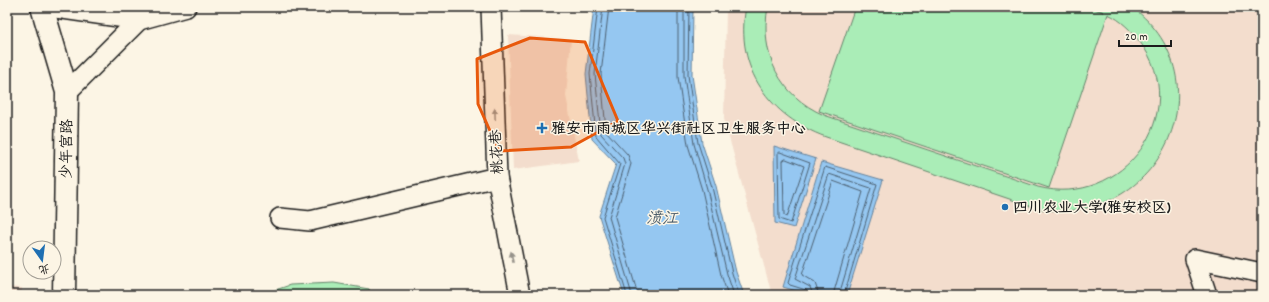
<svg xmlns="http://www.w3.org/2000/svg" width="1269" height="302" font-family="Dekko,'LXGW WenKai TC',sans-serif">
	<style>
		.built { fill: #f3ddcd }
		.green { fill: #aaedb7; stroke: #63846a }
		.water { fill: #95c7f1; stroke: #65839c }
		.lines { fill: none; stroke-linecap: round; stroke-linejoin: round }
		.shore { stroke: #4c6071; stroke-width: 1 }
		.minor-casing { stroke: #1c1c1c; stroke-width: 22 }
		.major-casing { stroke: #1c1c1c; stroke-width: 25 }
		.minor { stroke: #fcf5e5; stroke-width: 19 }
		.major { stroke: #fcf5e5; stroke-width: 22 }
		.oneway { fill: #97938b }
		.marked { fill: #e8590c; fill-opacity: 0.2; stroke: #e8590c; stroke-width: 3; stroke-linejoin: round }
		.poi-dot { fill: #1f6fb2; stroke: #fcf5e5; stroke-width: 1.5 }
		.labels { text-anchor: middle; stroke-width: 3; stroke-linejoin: round; paint-order: stroke }
		.poi-label { font-size: 15px; font-weight: bold; fill: #1c1c1c; stroke: #fcf5e5; text-anchor: start }
		.street-label { font-size: 15px; fill: #1c1c1c; stroke: #fcf5e5 }
		.water-label { font-size: 16px; font-style: italic; fill: #465867; stroke: #fcf5e5 }
	</style>
	<rect width="100%" height="100%" fill="#fcf5e5"/>
	<filter id="ink" filterUnits="userSpaceOnUse"><feTurbulence type="fractalNoise" baseFrequency=".025" numOctaves="2"/><feDisplacementMap in="SourceGraphic" scale="8" xChannelSelector="R" yChannelSelector="G"/><feConvolveMatrix kernelMatrix="1 2 1 2 8 2 1 2 1" color-interpolation-filters="sRGB"/></filter>
	<g filter="url(#ink)">
		<g class="built">
			<path d="M 726,7 L 1262,7 L 1262,295 L 772,295 L 724,119 Z"/>
			<path d="M 508,35 L 571,39 L 566,96 L 579,161 L 513,170 Z"/>
			<path d="M 7,287 L 22,288 L 22,295 L 7,295 Z"/>
		</g>
		<g class="green">
			<path d="M 746,7 L 768,7 C 759,54 780,96 824,115 L 1038,187 C 1122,209 1194,113 1140,42 C 1132,31 1121,20 1108,14 L 1049,188 L 819,111 L 855,7 L 1087,7 L 1104,12 L 1090,7 L 1132,7 C 1229,80 1159,229 1039,209 L 826,137 C 770,117 734,68 746,7 Z"/>
			<path d="M 334,283 L 369,289 L 371,295 L 261,295 L 290,285 Z"/>
		</g>
		<g class="water">
			<path d="M 594,7 L 693,7 L 692,75 L 702,143 L 716,186 L 736,272 L 744,295 L 624,295 L 599,216 L 616,164 L 592,139 L 586,74 Z"/>
			<path d="M 774,146 L 816,159 L 794,228 L 775,223 Z"/>
			<path d="M 821,162 L 883,180 L 847,295 L 810,295 L 783,287 Z"/>
		</g>
		<g class="lines">
			<g class="shore">
				<path d="M 598,7 L 590,74 L 596,136 L 620,164 L 603,217 L 627,295"/>
				<path d="M 603,7 L 595,74 L 601,134 L 623,158 L 625,164 L 609,217 L 632,295"/>
				<path d="M 609,7 L 601,74 L 606,131 L 628,155 L 631,164 L 615,217 L 638,295"/>
				<path d="M 678,7 L 678,77 L 688,145 L 702,190 L 721,275 L 728,295"/>
				<path d="M 684,7 L 684,76 L 694,144 L 707,189 L 727,274 L 734,295"/>
				<path d="M 689,7 L 688,75 L 698,143 L 712,187 L 732,273 L 739,295"/>
				<path d="M 780,152 L 810,163 L 791,223 L 779,219 L 778,154 Z"/>
				<path d="M 786,159 L 804,166 L 787,217 L 784,215 L 783,161 Z"/>
				<path d="M 808,295 L 806,290 L 790,285 L 788,283 L 825,167 L 877,184 L 844,295"/>
				<path d="M 813,295 L 810,287 L 795,279 L 829,174 L 871,188 L 839,295"/>
				<path d="M 819,295 L 815,283 L 802,275 L 833,181 L 863,192 L 833,295"/>
			</g>
			<g class="minor-casing">
				<g id="minor">
					<path d="M 49,7 L 139,20 L 186,7"/>
					<path d="M 491,7 L 497,177 L 520,295"/>
					<path d="M 67,92 L 139,20"/>
					<path d="M 280,218 L 310,221 L 497,177"/>
					<path d="M 1207,295 L 1195,259 L 1262,273"/>
				</g>
			</g>
			<g class="major-casing">
				<path id="major" d="M 42,7 L 67,92 L 64,295"/>
			</g>
			<use href="#minor" class="minor"/>
			<use href="#major" class="major"/>
		</g>
		<defs><path id="oneway-solid" d="M-6-.8H1V-3.2L6.5 0L1 3.2V.8H-6Z"/></defs>
		<g class="oneway">
			<use href="#oneway-solid" transform="translate(495 114) rotate(-92)"/>
			<use href="#oneway-solid" transform="translate(512 257) rotate(-101)"/>
		</g>
	</g>
	<path class="marked" d="M 530,38 L 585,42 L 618,121 L 571,147 L 499,151 L 478,104 L 477,59 Z"/>
	<g class="poi-dot">
		<path d="M540 122h4v4h4v4h-4v4h-4v-4h-4v-4h4z"/>
		<circle cx="1005" cy="207" r="4"/>
	</g>
	<g class="labels">
		<g class="poi-label">
			<text x="551" y="133">雅安市雨城区华兴街社区卫生服务中心</text>
			<text x="1013" y="212">四川农业大学(雅安校区)</text>
		</g>
		<g class="street-label">
			<text transform="translate(66 149) rotate(-89)" y="5">少年宫路</text>
			<text transform="translate(496 152) rotate(-93)" y="5">桃花巷</text>
		</g>
		<g class="water-label">
			<text x="662" y="223">𣸣江</text>
		</g>
	</g>
	<rect width="1269" height="302" fill="none" stroke="#fcf5e5" stroke-width="24"/>
	<rect x="12" y="12" width="1245" height="278" fill="none" stroke="#1c1c1c" stroke-width="1.5" filter="url(#ink)"/>
	<g transform="translate(42 260) rotate(166)"><circle r="19" fill="#fcf5e5" stroke="#a29e95"/>
	<path d="M0-3L7 15L0 10L-7 15Z" fill="#1f6fb2"/>
	<text y="-6" font-size="11" font-weight="bold" text-anchor="middle" fill="#1c1c1c">北</text>
	</g>
	<path d="M1119 40v6h52v-6" fill="none" stroke="#1c1c1c" stroke-width="2"/>
	<text x="1125" y="40" font-size="12" fill="#1c1c1c" stroke="#fcf5e5" stroke-width="3" paint-order="stroke">20 m</text>
</svg>
